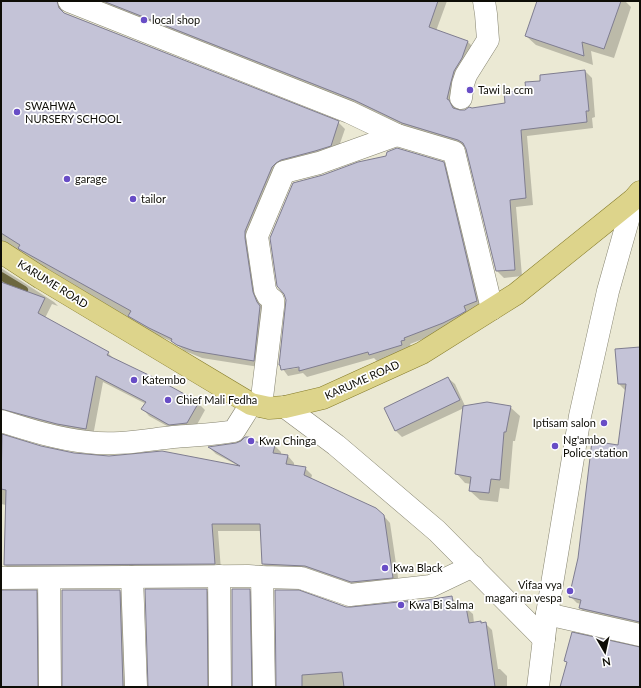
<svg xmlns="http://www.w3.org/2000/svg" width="641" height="688" font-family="Lato,sans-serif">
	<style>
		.shadow { fill: #0003; fill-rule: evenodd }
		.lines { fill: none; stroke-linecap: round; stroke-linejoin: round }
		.stream { stroke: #6c673f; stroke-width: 8 }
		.building { fill: #c4c3d7; stroke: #7f7d90 }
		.minor-casing { stroke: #878571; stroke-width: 23 }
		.tertiary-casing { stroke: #878571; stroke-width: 23 }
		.primary-casing { stroke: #867c2a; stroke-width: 23 }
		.minor { stroke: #fff; stroke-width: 22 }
		.tertiary { stroke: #fff; stroke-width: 22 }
		.primary { stroke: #ddd48b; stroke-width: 22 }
		.poi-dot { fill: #684dc6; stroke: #fff; stroke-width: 1.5 }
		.labels { text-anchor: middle; stroke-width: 3.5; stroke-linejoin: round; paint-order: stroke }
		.poi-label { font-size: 11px; fill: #0e0d06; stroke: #fff; text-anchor: start }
		.street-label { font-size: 11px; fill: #0e0d06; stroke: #fff }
	</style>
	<rect width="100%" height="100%" fill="#ebe9d4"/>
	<g class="shadow">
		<path d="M 1,1 L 66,1 L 64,4 L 63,11 L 64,14 L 338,122 L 345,129 L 337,152 L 288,166 L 252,238 L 259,300 L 263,310 L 260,367 L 202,358 L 185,351 L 173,342 L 157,335 L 56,274 L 15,248 L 9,246 L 1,248 Z"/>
		<path d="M 94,1 L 447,1 L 436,31 L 468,42 L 475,49 L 461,78 L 454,106 L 457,110 L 459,111 L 506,104 L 527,92 L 541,82 L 585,71 L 592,78 L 595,117 L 592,118 L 593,128 L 527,136 L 533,205 L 516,207 L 522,276 L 504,278 L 497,271 L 465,147 L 409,130 Z"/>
		<path d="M 538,1 L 625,1 L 631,7 L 614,58 L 591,51 L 593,65 L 536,45 L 526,36 Z"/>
		<path d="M 443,163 L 450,170 L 483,307 L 449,329 L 410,344 L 411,346 L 407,348 L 408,351 L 377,361 L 374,358 L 307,377 L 303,373 L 288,376 L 280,365 ZM 303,365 L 304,367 L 285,370 L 285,368 Z"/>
		<path d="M 1,268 L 54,302 L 58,306 L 52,304 L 45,318 L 108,353 L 114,359 L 198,403 L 205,410 L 194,430 L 176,431 L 149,416 L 143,409 L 146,404 L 103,382 L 93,436 L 1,418 Z"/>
		<path d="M 640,348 L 640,627 L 587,615 L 580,608 L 581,604 L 577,603 L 570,596 L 579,558 L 619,446 L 626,391 L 619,384 Z"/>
		<path d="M 448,378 L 455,384 L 465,406 L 510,407 L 520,416 L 515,441 L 513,441 L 509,489 L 500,488 L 498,502 L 480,500 L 470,491 L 471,484 L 465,483 L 456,473 L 464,408 L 402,437 L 395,430 Z"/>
		<path d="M 1,435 L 29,444 L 74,454 L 237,465 L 216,454 L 210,448 L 236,444 L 251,438 L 256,443 L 275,446 L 281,452 L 281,455 L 288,456 L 294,463 L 294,466 L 305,468 L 312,475 L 311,479 L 383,515 L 390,523 L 399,584 L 359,589 L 270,571 L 263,564 L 262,531 L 218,531 L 221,570 L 12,572 L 5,565 L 6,505 L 1,504 Z"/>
		<path d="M 206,590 L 213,597 L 214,687 L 149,687 Z"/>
		<path d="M 249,590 L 256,596 L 258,687 L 233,687 Z"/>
		<path d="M 1,591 L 36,591 L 43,598 L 44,687 L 1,687 Z"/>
		<path d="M 120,591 L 126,597 L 130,687 L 63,687 Z"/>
		<path d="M 451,597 L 458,604 L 459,609 L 466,608 L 473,614 L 474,623 L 485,623 L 492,630 L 498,669 L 500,669 L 507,676 L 507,687 L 277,687 L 346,608 L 408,602 L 409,604 Z"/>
	</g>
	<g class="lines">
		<path class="stream" d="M 1,276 L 24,290 L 19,299"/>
	</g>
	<g class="building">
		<path d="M 1,1 L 57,1 L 59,8 L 64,13 L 339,121 L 331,146 L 315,151 L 281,160 L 276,163 L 272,167 L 245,231 L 245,238 L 253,292 L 257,302 L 260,306 L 254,361 L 194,351 L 177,345 L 171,341 L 172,339 L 149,328 L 128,316 L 131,311 L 19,249 L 18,248 L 20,245 L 1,233 Z"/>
		<path d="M 103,1 L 438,1 L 429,27 L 468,41 L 462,58 L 454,71 L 451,82 L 447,99 L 449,100 L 453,108 L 460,110 L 465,110 L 469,107 L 472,108 L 505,103 L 504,92 L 526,91 L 525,82 L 540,81 L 540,75 L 585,70 L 589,111 L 586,111 L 587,122 L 521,130 L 526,198 L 510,200 L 515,270 L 496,271 L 466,149 L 463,143 L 458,140 L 402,123 L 354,100 Z"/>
		<path d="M 537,1 L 621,1 L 604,49 L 582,42 L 584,56 L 525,36 Z"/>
		<path d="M 397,148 L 444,162 L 477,301 L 464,306 L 466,311 L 461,314 L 443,323 L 404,338 L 405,340 L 401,341 L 402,345 L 369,355 L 368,352 L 299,371 L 299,367 L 281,370 L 280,365 L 279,365 L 286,300 L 284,294 L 277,286 L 270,238 L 293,183 L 323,175 L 358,162 L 386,156 L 387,152 Z"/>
		<path d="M 1,282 L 45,298 L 38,313 L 109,352 L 107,355 L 157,379 L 199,402 L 187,423 L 169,425 L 141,409 L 146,402 L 96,376 L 86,429 L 57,424 L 1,409 Z"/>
		<path d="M 640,347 L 640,622 L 579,608 L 581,600 L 569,597 L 578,558 L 592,441 L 618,445 L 626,384 L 618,384 L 615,349 Z"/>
		<path d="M 448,377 L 460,400 L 395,431 L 384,408 Z"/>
		<path d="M 487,402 L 511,406 L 506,432 L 504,432 L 500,480 L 491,479 L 489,493 L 469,491 L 471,477 L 455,474 L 463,406 Z"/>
		<path d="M 2,434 L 41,446 L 74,453 L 109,456 L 162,451 L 240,466 L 208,447 L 236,443 L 241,441 L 245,437 L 251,437 L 251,441 L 275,445 L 273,453 L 288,455 L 286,464 L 306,467 L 304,475 L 376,508 L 384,515 L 393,578 L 351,582 L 305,566 L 262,564 L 260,524 L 212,524 L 215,564 L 4,565 L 6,490 L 1,489 Z"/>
		<path d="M 145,589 L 207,589 L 208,687 L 148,687 Z"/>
		<path d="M 232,589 L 250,589 L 252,687 L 232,687 Z"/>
		<path d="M 1,590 L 37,590 L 38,687 L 1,687 Z"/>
		<path d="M 62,590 L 120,590 L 123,687 L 62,687 Z"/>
		<path d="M 275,590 L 299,590 L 346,607 L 351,607 L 408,601 L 408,603 L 452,596 L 454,609 L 466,607 L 469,623 L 481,621 L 481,623 L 486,622 L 495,687 L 344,687 L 342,672 L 302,675 L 302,687 L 276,687 Z"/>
		<path d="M 572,632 L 640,647 L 640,687 L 560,687 L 567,662 L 564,661 Z"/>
	</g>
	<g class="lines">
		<g class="minor-casing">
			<g id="minor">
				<path d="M 69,1 L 349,112 L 397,135 L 454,152 L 492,309"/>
				<path d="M 461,98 L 463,84 L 466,75 L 488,40 L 486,14 L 484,1"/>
				<path d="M 261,406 L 273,307 L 273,300 L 268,296 L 265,290 L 257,236 L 284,172 L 319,163 L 397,135"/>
				<path d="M 1,421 C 29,430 58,439 87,442 C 116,446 145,440 173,437 C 193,435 214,435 234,431 L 251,404"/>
				<path d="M 219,576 L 220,687"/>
				<path d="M 132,577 L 136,687"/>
				<path d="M 262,577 L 264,687"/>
				<path d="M 1,578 L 248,576 L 262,577 L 301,578 L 350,595 L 431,586 L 473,566"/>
				<path d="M 49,578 L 50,687"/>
				<path d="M 547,614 L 640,635"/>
			</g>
		</g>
		<g class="tertiary-casing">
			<g id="tertiary">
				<path d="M 285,407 L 336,445 L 437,531 L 544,639"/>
				<path d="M 538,687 L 547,614 L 580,416 L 608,291 L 634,199"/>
			</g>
		</g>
		<g class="primary-casing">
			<path id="primary" d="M 1,252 L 41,278 L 251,404 L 269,408 L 285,407 L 323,398 L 422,353 L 516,294 L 634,199 L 640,192"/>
		</g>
		<use href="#minor" class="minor"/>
		<use href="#tertiary" class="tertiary"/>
		<use href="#primary" class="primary"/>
	</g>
	<g class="poi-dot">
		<circle cx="144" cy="20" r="4"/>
		<circle cx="470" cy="90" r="4"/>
		<circle cx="17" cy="112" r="4"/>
		<circle cx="67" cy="179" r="4"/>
		<circle cx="133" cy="199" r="4"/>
		<circle cx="134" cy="380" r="4"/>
		<circle cx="168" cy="400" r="4"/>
		<circle cx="604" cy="423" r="4"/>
		<circle cx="251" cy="441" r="4"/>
		<circle cx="555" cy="446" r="4"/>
		<circle cx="385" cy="568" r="4"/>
		<circle cx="570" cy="591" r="4"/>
		<circle cx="401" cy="605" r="4"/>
	</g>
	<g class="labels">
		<g class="poi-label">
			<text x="152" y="24">local shop</text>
			<text x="478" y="94">Tawi la ccm</text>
			<text x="25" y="110">SWAHWA<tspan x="25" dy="13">NURSERY SCHOOL</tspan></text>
			<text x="75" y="183">garage</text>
			<text x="141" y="203">tailor</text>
			<text x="142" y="384">Katembo</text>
			<text x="176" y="404">Chief Mali Fedha</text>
			<text x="596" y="427" text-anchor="end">Iptisam salon</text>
			<text x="563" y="444">Ng'ambo<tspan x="563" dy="13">Police station</tspan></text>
			<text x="259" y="445">Kwa Chinga</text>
			<text x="393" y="572">Kwa Black</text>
			<text x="562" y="589" text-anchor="end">Vifaa vya<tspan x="562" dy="13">magari na vespa</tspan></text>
			<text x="409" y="609">Kwa Bi Salma</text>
		</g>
		<g class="street-label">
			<text transform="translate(53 284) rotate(32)" y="4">KARUME ROAD</text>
			<text transform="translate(362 380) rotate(-24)" y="4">KARUME ROAD</text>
		</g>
	</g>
	<rect width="641" height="688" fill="none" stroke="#0e0d06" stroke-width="4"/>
	<g transform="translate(605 652) rotate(171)" stroke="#ffffff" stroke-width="3" paint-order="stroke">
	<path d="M0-3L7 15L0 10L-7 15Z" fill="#0e0d06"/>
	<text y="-6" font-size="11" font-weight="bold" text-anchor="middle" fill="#0e0d06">N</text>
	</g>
</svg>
